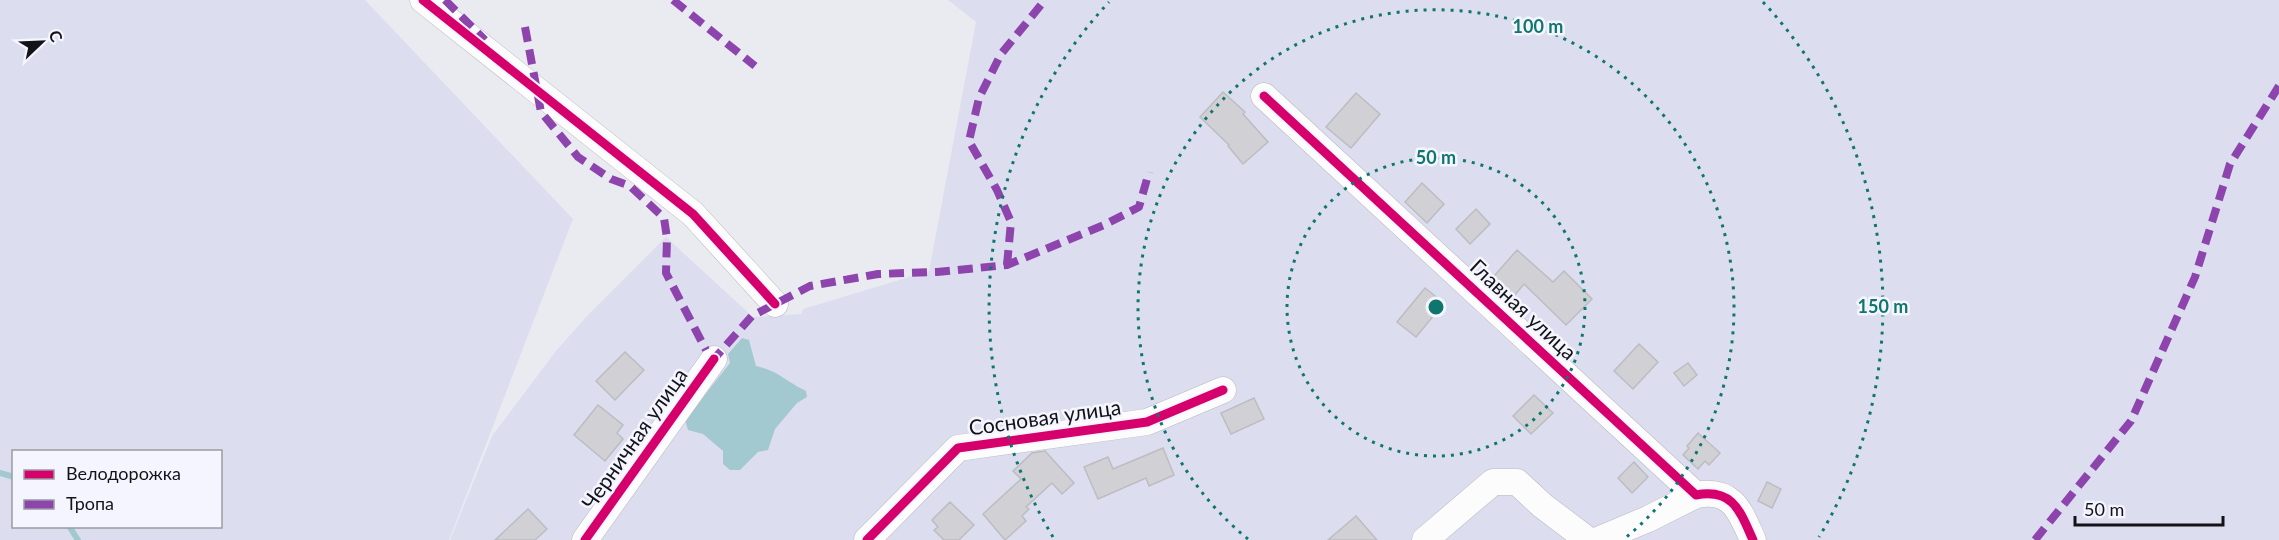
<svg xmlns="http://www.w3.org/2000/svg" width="2279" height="540" font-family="Lato,sans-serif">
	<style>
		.green { fill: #dcdef0; fill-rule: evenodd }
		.water { fill: #a3c9d0 }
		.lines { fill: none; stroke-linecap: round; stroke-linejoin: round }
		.stream { stroke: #a3c9d0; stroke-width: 6 }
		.building { fill: #d1d1d5; stroke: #bcbcc1; stroke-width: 1.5 }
		.minor-casing { stroke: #b8b9bd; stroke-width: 27 }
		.minor { stroke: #fcfcfd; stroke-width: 26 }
		.quiet { stroke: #8e44ad; stroke-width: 8; stroke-dasharray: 15 8; stroke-linecap: butt }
		.cycleway-casing { stroke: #f5f5ff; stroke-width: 13 }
		.cycleway { stroke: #d6006c; stroke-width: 9 }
		.ring { fill: none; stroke: #0f766e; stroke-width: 3; stroke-dasharray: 3 6 }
		.labels { text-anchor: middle; stroke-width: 5; stroke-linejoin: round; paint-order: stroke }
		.street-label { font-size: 21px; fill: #131317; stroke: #f5f5ff }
		.centre { fill: #0f766e; stroke: #f5f5ff; stroke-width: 3 }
		.ring-label { font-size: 18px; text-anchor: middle; font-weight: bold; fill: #0f766e; stroke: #f5f5ff; stroke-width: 5; stroke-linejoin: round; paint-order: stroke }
	</style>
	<rect width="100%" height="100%" fill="#eaebf1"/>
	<g class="green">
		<path d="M 0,0 L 365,0 L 573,219 L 449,540 L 0,540 ZM 14,452 L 220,452 L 220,526 L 14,526 Z"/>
		<path d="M 948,0 L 2279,0 L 2279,540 L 450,540 L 492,436 L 556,351 L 586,317 L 666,237 L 753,317 L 801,314 L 803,309 L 929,271 L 976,22 Z"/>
	</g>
	<path class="water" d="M 742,338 L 749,340 L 756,366 C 781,372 786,382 806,391 L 807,397 L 797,403 L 775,429 L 768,450 L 758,452 L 740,470 L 730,470 L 723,464 L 723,451 L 703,434 L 688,430 L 685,420 L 730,363 L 728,354 Z"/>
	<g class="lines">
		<g class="stream">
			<path d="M 0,473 L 14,477"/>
			<path d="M 69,526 L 78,540"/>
		</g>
	</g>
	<g class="building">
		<path d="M 1223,92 L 1245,112 L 1243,114 L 1268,142 L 1243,164 L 1228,146 L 1229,145 L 1200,117 Z"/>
		<path d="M 1356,93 L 1380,114 L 1351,148 L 1326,127 Z"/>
		<path d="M 1422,183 L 1444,204 L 1427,223 L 1405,202 Z"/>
		<path d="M 1476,209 L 1490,224 L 1470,244 L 1456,229 Z"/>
		<path d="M 1517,250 L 1553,282 L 1564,271 L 1592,299 L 1566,325 L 1524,284 L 1509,302 L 1488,283 Z"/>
		<path d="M 1425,288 L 1444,303 L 1416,337 L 1397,322 Z"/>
		<path d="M 1639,344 L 1658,362 L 1633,389 L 1614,371 Z"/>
		<path d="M 625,352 L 644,370 L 615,400 L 596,381 Z"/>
		<path d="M 1688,363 L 1697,375 L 1684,386 L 1674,373 Z"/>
		<path d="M 1534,395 L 1553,413 L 1531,434 L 1513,416 Z"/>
		<path d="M 1254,398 L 1264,419 L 1231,434 L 1221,413 Z"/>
		<path d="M 598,405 L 623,425 L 617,433 L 623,439 L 605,461 L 574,435 Z"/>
		<path d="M 1698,433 L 1720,453 L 1709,465 L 1705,461 L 1698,469 L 1683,455 L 1689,448 L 1687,446 Z"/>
		<path d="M 1163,448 L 1174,475 L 1149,486 L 1146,478 L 1098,499 L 1084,467 L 1108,457 L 1113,469 Z"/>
		<path d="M 1045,451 L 1074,483 L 1062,494 L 1052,483 L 1026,507 L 1029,509 L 1022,516 L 1026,521 L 1005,540 L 983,514 L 1021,479 L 1013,471 L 1032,453 Z"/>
		<path d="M 1634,462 L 1648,477 L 1632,493 L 1618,478 Z"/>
		<path d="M 1767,482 L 1781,489 L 1772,508 L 1758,501 Z"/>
		<path d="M 950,502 L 974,525 L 959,540 L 944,540 L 934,530 L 938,527 L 932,520 Z"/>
		<path d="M 528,509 L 547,529 L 535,540 L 495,540 Z"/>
		<path d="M 1356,516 L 1377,540 L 1328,540 Z"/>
	</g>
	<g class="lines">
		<g class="minor-casing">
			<g id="minor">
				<path d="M 423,0 L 693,214 L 775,304"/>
				<path d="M 1264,96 L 1696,495 C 1733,488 1740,511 1753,540"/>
				<path d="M 585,540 L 714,359"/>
				<path d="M 867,540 L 958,448 L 1147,422 L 1223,390"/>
				<path d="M 1425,540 L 1493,482 L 1517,482 L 1543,506 L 1588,540"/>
				<path d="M 1598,540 L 1648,519 L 1696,495"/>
			</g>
		</g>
		<use href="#minor" class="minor"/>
		<g class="quiet">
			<path d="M 445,0 L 485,40"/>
			<path d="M 673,0 L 755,66"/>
			<path d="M 525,27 L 541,112 L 578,157 L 611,179 L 630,186 L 664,218 L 667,238 L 666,273 L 706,350"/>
			<path d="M 1007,265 L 1011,222 L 997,190 L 969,141 L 979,98 L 1001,54 L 1045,0"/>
			<path d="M 711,356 L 714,359 L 752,316 L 810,286 L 878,274 L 937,272 L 1007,265 L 1104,225 L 1139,207 L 1149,172"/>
			<path d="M 2035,540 L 2131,421 L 2195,277 L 2230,164 L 2279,86"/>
		</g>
		<g class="cycleway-casing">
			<g id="cycleway">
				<path d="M 423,0 L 693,214 L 775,304"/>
				<path d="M 1264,96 L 1696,495 C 1733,488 1740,511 1753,540"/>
				<path d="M 585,540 L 714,359"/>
				<path d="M 867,540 L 958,448 L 1147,422 L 1223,390"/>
			</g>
		</g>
		<use href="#cycleway" class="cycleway"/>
	</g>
	<g class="ring">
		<circle cx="1436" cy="307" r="149"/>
		<path d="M1248 539A298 298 0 1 1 1624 539"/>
		<path d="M1053 537A447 447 0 0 1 1109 2M1763 2A447 447 0 0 1 1819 537"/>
	</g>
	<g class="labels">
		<g class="street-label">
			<text transform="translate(1523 310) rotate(43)" y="7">Главная улица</text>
			<text transform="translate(1045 418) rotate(-8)" y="7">Сосновая улица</text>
			<text transform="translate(635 439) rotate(-55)" y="7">Черничная улица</text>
		</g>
	</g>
	<circle cx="1436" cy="307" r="9" class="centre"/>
	<g class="ring-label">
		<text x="1538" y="33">100 m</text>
		<text x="1436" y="164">50 m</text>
		<text x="1883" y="313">150 m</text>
	</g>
	<rect x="12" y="450" width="210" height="78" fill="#f5f5ff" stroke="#9b9ba2" stroke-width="1.5"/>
	<rect x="24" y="470" width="30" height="9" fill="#d6006c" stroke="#9b9ba2" stroke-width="1.5"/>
	<text x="66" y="480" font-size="18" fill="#131317">Велодорожка</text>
	<rect x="24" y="500" width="30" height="9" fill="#8e44ad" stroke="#9b9ba2" stroke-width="1.5"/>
	<text x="66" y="510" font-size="18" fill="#131317">Тропа</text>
	<g transform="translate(42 42) rotate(67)" stroke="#f5f5ff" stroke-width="4.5" paint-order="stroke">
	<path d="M0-4.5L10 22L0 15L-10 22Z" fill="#131317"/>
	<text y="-9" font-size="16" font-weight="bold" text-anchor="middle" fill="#131317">С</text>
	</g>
	<path d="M2075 516v9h148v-9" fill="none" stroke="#131317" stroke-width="3"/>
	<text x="2084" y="516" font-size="18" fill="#131317" stroke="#f5f5ff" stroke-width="4.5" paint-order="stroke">50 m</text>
</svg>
